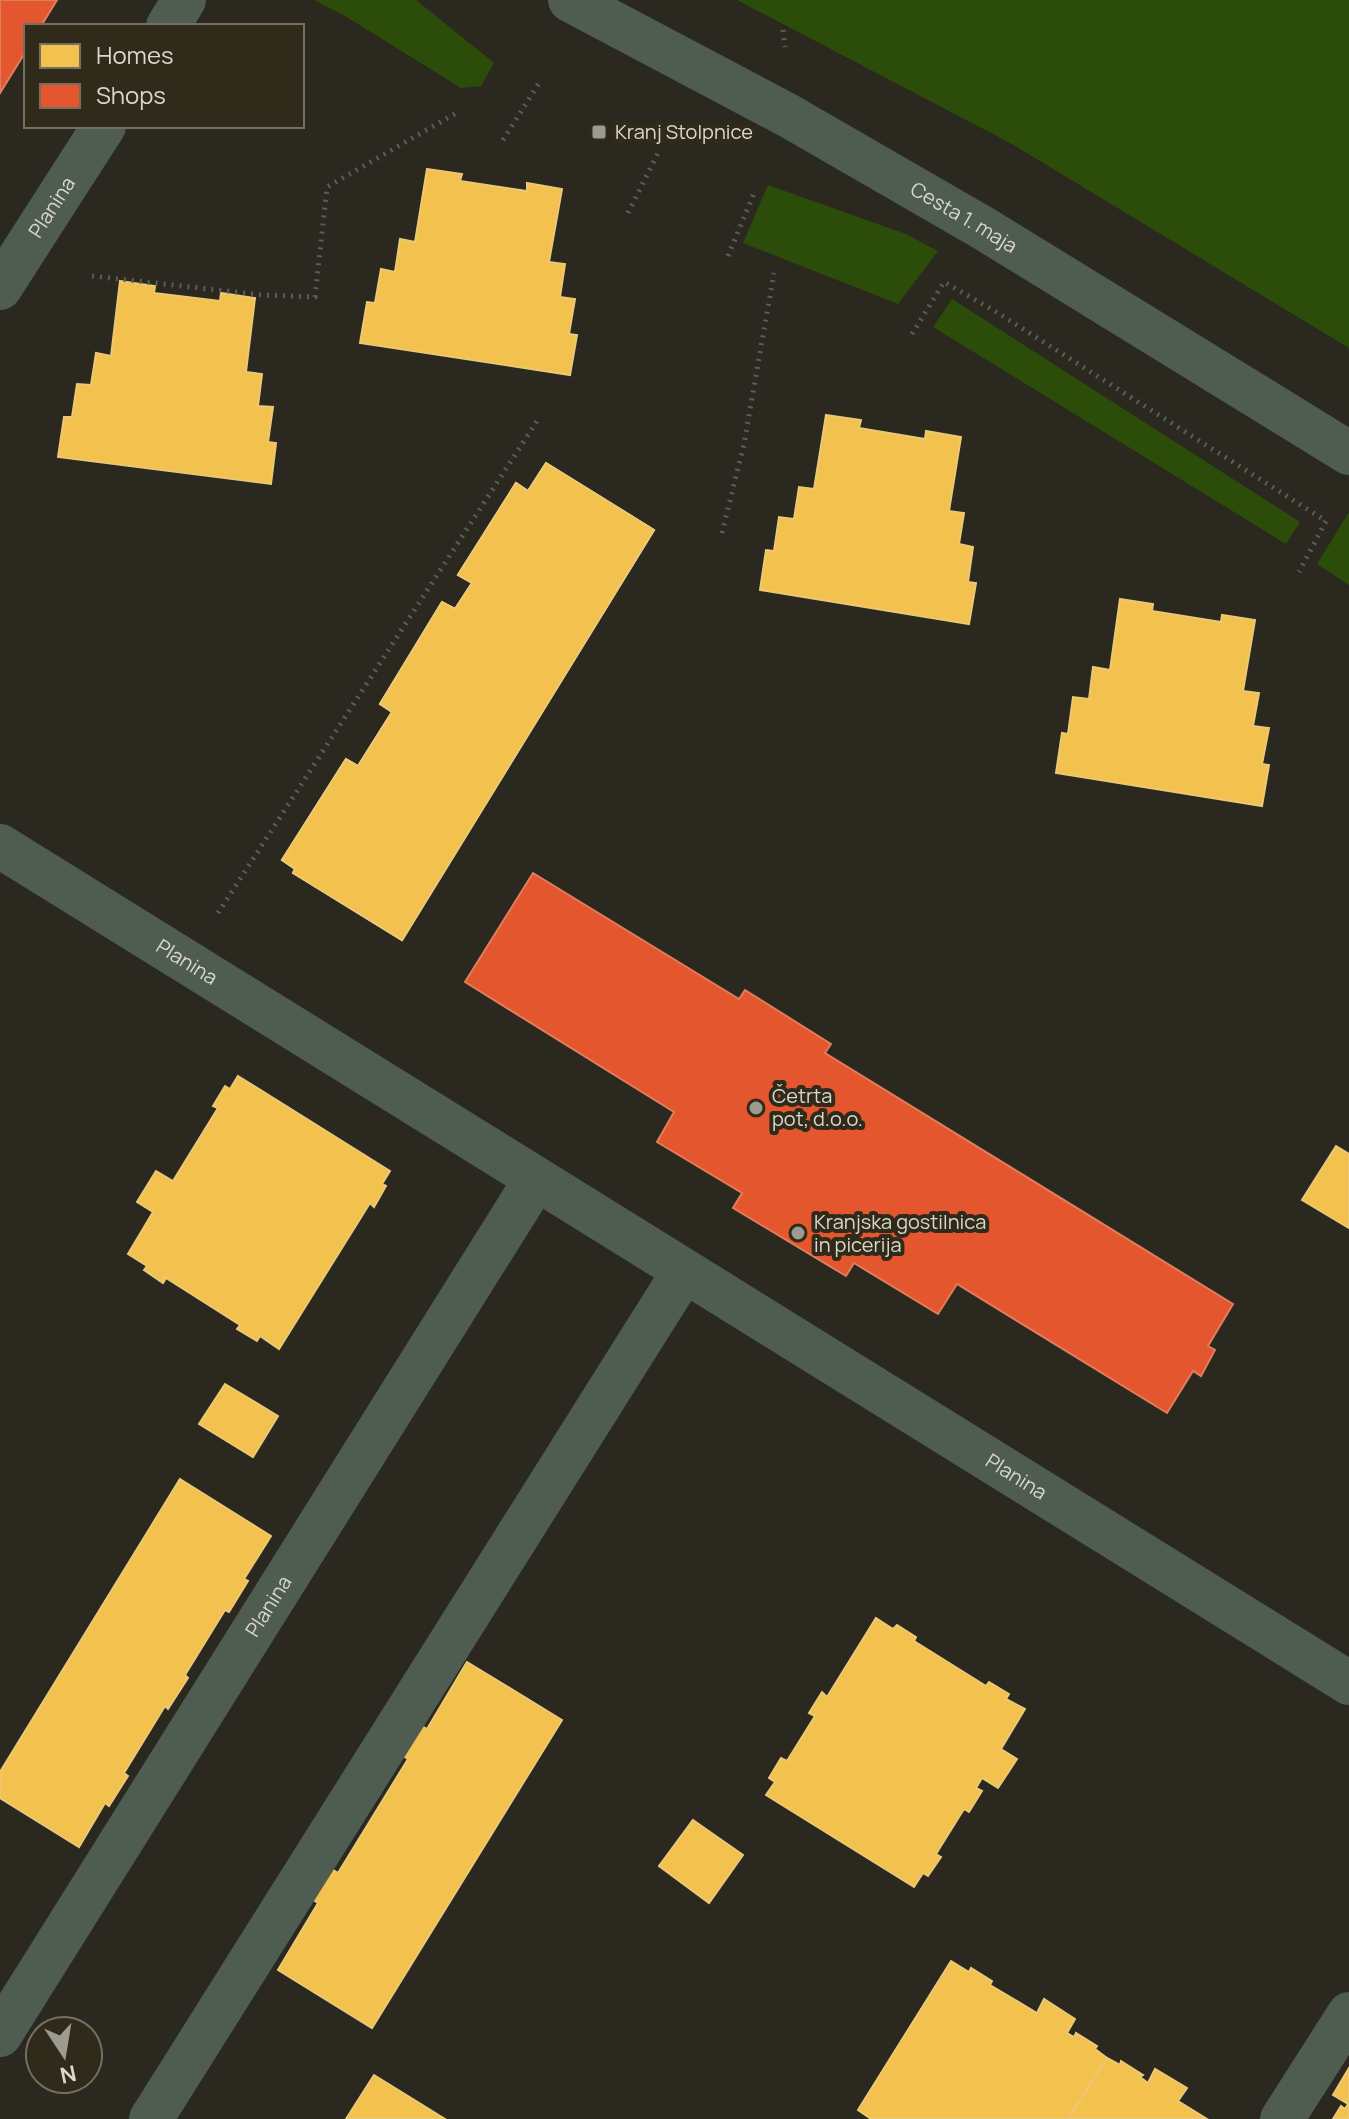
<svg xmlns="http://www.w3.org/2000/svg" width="1349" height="2119" font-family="Manrope,sans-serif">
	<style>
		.green { fill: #2c4c09 }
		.homes { fill: #f2c14e; stroke: #ebc874; stroke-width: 2 }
		.shops { fill: #e4572e; stroke: #e17d5d; stroke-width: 2 }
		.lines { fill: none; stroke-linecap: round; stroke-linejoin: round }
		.path { stroke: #576057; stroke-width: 5; stroke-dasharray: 2 6; stroke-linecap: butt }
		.minor { stroke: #4e5c51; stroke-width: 44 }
		.poi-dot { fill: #9d9a8f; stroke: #302a1a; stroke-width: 3 }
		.labels { text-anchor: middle; stroke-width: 8; stroke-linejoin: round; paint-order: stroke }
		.poi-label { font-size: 20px; fill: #dad7cc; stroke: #302a1a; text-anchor: start }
		.street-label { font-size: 20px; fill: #dad7cc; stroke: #302a1a }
	</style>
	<rect width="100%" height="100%" fill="#2b281f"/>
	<g class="green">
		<path d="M 314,0 L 416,0 L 494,63 L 481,86 L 461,88 L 345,16 Z"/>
		<path d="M 737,0 L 1349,0 L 1349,348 L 1012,144 Z"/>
		<path d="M 768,185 L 906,234 L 938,251 L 898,304 L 743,243 Z"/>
		<path d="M 952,299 L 1300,522 L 1286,544 L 933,327 Z"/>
		<path d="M 1349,512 L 1349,585 L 1317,564 Z"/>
	</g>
	<g class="homes">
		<path d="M 427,169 L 462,174 L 460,181 L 527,191 L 527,183 L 562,189 L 549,262 L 565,264 L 560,297 L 575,299 L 569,334 L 577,335 L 570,375 L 360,343 L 367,302 L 375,303 L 381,269 L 395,272 L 400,239 L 415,242 Z"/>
		<path d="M 120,281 L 155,286 L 154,293 L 220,301 L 221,293 L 255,298 L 246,372 L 262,374 L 258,406 L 273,407 L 268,442 L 276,443 L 271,484 L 58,457 L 64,417 L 72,417 L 77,384 L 91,385 L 96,353 L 111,356 Z"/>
		<path d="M 826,415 L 861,420 L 859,428 L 925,439 L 926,431 L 961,437 L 949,511 L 964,513 L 959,544 L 973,547 L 968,582 L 976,583 L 969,624 L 760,590 L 766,550 L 774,551 L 779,517 L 794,519 L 799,487 L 814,489 Z"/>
		<path d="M 546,463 L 654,530 L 402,940 L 293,873 L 295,869 L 282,860 L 346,759 L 358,766 L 392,712 L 380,704 L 442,602 L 455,609 L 472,583 L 458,575 L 516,483 L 528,491 Z"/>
		<path d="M 546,463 L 654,530 L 402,940 L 293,873 L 295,869 L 282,860 L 346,759 L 358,766 L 392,712 L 380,704 L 442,602 L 455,609 L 472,583 L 458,575 L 516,483 L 528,491 Z"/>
		<path d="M 1120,599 L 1153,604 L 1152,611 L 1221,622 L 1222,615 L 1255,620 L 1243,691 L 1259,693 L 1253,726 L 1269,728 L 1262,764 L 1269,765 L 1262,806 L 1056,773 L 1062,733 L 1068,734 L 1073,697 L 1089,699 L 1093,667 L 1110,670 Z"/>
		<path d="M 238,1076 L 390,1171 L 382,1184 L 386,1186 L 374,1207 L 370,1203 L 279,1349 L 260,1336 L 257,1341 L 237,1329 L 240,1325 L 166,1278 L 163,1283 L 144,1270 L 147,1266 L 128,1254 L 153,1212 L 137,1202 L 156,1171 L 173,1181 L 218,1108 L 213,1106 L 225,1086 L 230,1089 Z"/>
		<path d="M 1336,1146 L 1349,1154 L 1349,1228 L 1302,1200 Z"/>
		<path d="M 225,1384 L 278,1416 L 253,1457 L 199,1424 Z"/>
		<path d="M 180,1479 L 271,1536 L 244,1579 L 248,1581 L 229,1612 L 225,1610 L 185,1675 L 188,1678 L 168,1709 L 165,1706 L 124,1773 L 128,1776 L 109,1806 L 105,1803 L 79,1847 L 0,1798 L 0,1772 Z"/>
		<path d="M 876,1618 L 893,1629 L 897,1625 L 916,1637 L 914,1641 L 986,1686 L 989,1682 L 1009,1694 L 1006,1699 L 1025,1709 L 1001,1749 L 1017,1759 L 998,1788 L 982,1778 L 976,1788 L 982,1791 L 969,1812 L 964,1809 L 936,1854 L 941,1857 L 928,1876 L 923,1873 L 914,1887 L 766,1795 L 775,1782 L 769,1778 L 781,1758 L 787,1761 L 815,1716 L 809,1713 L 822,1692 L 827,1697 Z"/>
		<path d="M 467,1662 L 562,1720 L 372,2028 L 278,1970 L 318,1903 L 302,1893 L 321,1862 L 338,1873 L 408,1759 L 391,1749 L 410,1719 L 427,1729 Z"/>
		<path d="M 693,1820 L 743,1855 L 709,1903 L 659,1866 Z"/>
		<path d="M 951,1961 L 969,1972 L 971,1968 L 992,1981 L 990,1985 L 1037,2013 L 1044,1999 L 1075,2019 L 1067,2033 L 1074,2037 L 1076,2033 L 1097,2046 L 1095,2049 L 1107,2058 L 1068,2119 L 871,2119 L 858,2110 Z"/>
		<path d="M 1107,2058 L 1120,2065 L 1121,2061 L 1143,2075 L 1140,2077 L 1148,2083 L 1155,2069 L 1187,2088 L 1178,2101 L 1207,2119 L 1068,2119 Z"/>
		<path d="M 1349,2068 L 1349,2119 L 1333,2119 L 1341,2106 L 1345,2109 L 1348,2104 L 1333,2095 Z"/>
		<path d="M 374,2075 L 445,2119 L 346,2119 Z"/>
	</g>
	<g class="shops">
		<path d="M 0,0 L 57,0 L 41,26 L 26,26 L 26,51 L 0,93 Z"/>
		<path d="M 533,873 L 739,999 L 745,990 L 831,1044 L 825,1053 L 1233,1304 L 1208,1346 L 1215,1350 L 1201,1376 L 1193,1371 L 1167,1413 L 957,1284 L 938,1314 L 854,1263 L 846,1276 L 733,1208 L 742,1193 L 657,1142 L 674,1112 L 465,982 Z"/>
	</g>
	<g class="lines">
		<g class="path">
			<path d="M 783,30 L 785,47"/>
			<path d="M 503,140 L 539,83"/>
			<path d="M 628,213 L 659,151"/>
			<path d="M 728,256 L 755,191"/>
			<path d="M 92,276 L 262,295 L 315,297 L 327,187 L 458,112"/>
			<path d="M 912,334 L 944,282 L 993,310 L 1326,521 L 1299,572"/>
			<path d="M 722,533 L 744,444 L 774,273"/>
			<path d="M 218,913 L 537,421"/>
		</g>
		<g class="minor">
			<path id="s1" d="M 570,0 L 789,116 L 983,228 L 1349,453"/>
			<path d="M 168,26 L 184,0"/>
			<path id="s2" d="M 0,288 L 104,126"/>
			<path id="s3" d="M 0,846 L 1349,1683"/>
			<path id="s4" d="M 0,2035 L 536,1179"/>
			<path d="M 151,2119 L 684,1271"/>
			<path d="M 1282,2119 L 1349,2014"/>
		</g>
	</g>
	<g class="poi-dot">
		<rect x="591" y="124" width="16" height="16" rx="4"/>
		<circle cx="756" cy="1108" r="8"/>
		<circle cx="798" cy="1233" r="8"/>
	</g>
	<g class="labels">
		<g class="poi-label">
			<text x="615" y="139">Kranj Stolpnice</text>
			<text x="772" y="1103">Četrta<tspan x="772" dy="23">pot, d.o.o.</tspan></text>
			<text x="814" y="1229">Kranjska gostilnica<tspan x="814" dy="23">in picerija</tspan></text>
		</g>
		<g class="street-label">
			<text dy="7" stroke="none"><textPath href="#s2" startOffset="96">Planina</textPath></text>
			<text dy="7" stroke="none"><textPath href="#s1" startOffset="450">Cesta 1. maja</textPath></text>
			<text dy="7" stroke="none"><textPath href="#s3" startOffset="220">Planina</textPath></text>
			<text dy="7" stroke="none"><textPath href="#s3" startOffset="1196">Planina</textPath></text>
			<text dy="7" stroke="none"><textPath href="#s4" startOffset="506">Planina</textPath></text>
		</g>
	</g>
	<rect x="24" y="24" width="280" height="104" fill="#302a1a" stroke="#746f61" stroke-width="2"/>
	<rect x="40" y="44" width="40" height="24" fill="#f2c14e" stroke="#746f61" stroke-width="2"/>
	<text x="96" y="64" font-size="24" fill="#dad7cc">Homes</text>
	<rect x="40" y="84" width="40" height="24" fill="#e4572e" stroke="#746f61" stroke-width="2"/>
	<text x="96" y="104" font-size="24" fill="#dad7cc">Shops</text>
	<g transform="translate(64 2055) rotate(168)"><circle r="38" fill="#302a1a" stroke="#746f61" stroke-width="2"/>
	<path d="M0-6L14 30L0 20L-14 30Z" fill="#9d9a8f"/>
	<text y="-12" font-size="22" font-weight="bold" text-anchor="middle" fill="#dad7cc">N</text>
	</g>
</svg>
